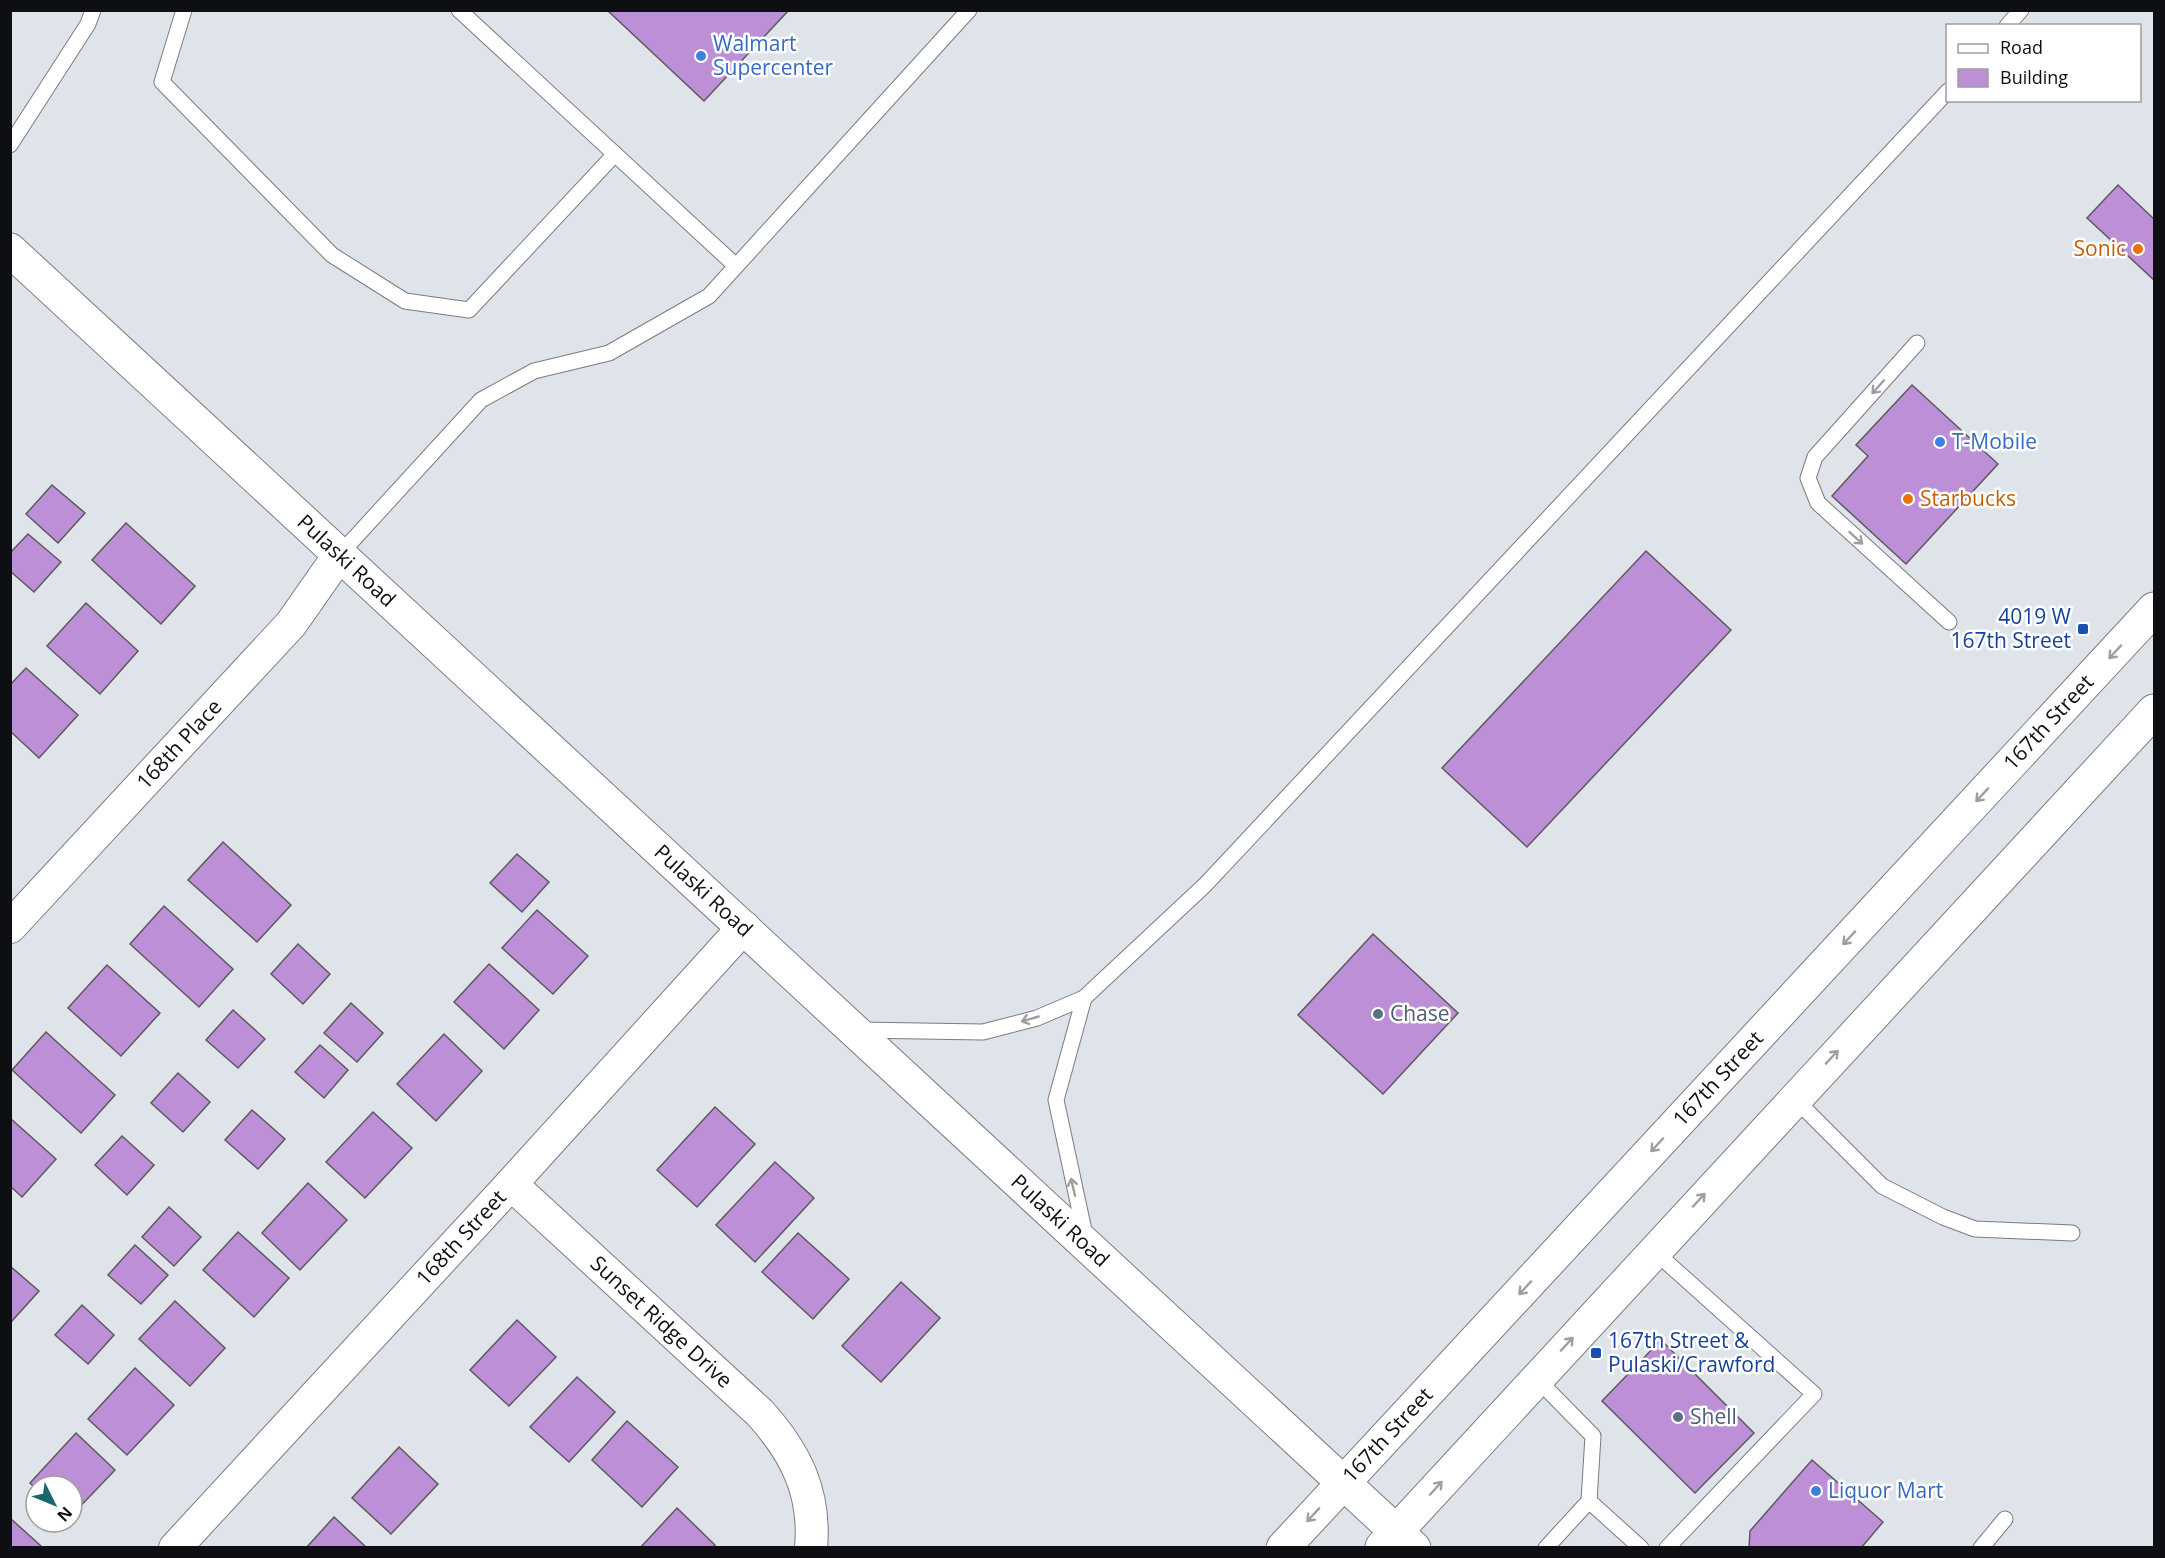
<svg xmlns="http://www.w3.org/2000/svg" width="2165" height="1558" font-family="'Open Sans',sans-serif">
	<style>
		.building { fill: #bc8fd7; stroke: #5d595f; stroke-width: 1.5 }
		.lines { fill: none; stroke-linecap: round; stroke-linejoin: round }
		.lane-casing { stroke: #797c82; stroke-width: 17 }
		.street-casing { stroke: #797c82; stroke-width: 34 }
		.secondary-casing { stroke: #797c82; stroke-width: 35 }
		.lane { stroke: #fff; stroke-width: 15 }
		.street { stroke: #fff; stroke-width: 32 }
		.secondary { stroke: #fff; stroke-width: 33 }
		.oneway { stroke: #9f9fa0 }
		.shop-dot { fill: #3f7fe0; stroke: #fff; stroke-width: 2 }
		.food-dot { fill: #e8710a; stroke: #fff; stroke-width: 2 }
		.transit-dot { fill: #1a4fb4; stroke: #fff; stroke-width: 2 }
		.service-dot { fill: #5c6f8a; stroke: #fff; stroke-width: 2 }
		.labels { text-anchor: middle; stroke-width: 5; stroke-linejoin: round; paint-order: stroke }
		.shop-label { font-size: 21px; fill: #366cbe; stroke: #fff; text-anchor: start }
		.food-label { font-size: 21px; fill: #c56008; stroke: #fff; text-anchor: end }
		.street-label { font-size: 21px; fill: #0e0f12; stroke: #fff }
		.transit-label { font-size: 21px; fill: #164399; stroke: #fff; text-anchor: end }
		.service-label { font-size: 21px; fill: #4e5e75; stroke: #fff; text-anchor: start }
	</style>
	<rect width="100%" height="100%" fill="#dfe3ea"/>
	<g class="building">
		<path d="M 607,10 L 789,10 L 704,101 Z"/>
		<path d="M 2118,185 L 2154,219 L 2154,280 L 2087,218 Z"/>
		<path d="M 1912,385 L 1998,464 L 1906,564 L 1832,496 L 1868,456 L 1856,445 Z"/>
		<path d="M 52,485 L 85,513 L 58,543 L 26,514 Z"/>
		<path d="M 126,523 L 195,586 L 161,624 L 92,560 Z"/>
		<path d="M 28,534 L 61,562 L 34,592 L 10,571 L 10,553 Z"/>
		<path d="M 1646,551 L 1731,630 L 1527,847 L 1442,768 Z"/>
		<path d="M 86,603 L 138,651 L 100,694 L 47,646 Z"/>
		<path d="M 26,668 L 78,715 L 39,758 L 10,731 L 10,685 Z"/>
		<path d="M 223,842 L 291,905 L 257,942 L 188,880 Z"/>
		<path d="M 517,854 L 549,882 L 522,912 L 490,883 Z"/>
		<path d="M 164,906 L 233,969 L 199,1007 L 130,944 Z"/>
		<path d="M 537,910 L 588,956 L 553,994 L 502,948 Z"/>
		<path d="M 1373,934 L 1458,1013 L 1383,1094 L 1298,1015 Z"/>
		<path d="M 298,944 L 330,974 L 303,1004 L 271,974 Z"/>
		<path d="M 489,964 L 539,1010 L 504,1049 L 454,1002 Z"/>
		<path d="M 107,965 L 160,1013 L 121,1056 L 68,1008 Z"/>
		<path d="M 351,1003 L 383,1033 L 357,1062 L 324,1033 Z"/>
		<path d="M 233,1010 L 265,1039 L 238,1068 L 206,1040 Z"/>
		<path d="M 46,1032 L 115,1095 L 81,1133 L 12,1070 Z"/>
		<path d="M 444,1034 L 482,1071 L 436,1121 L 397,1084 Z"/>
		<path d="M 320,1045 L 348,1070 L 324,1098 L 295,1072 Z"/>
		<path d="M 178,1073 L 210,1102 L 183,1132 L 151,1103 Z"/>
		<path d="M 715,1107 L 755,1144 L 697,1207 L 657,1170 Z"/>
		<path d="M 252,1110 L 285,1139 L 258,1169 L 225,1140 Z"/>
		<path d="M 373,1112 L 412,1148 L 365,1198 L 326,1162 Z"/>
		<path d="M 10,1118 L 56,1159 L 22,1197 L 10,1186 Z"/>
		<path d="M 122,1136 L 154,1165 L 127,1195 L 95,1165 Z"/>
		<path d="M 775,1162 L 814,1198 L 755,1262 L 716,1225 Z"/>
		<path d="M 308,1183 L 347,1220 L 300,1270 L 262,1233 Z"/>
		<path d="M 169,1207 L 201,1237 L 174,1266 L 142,1237 Z"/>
		<path d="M 238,1232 L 289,1278 L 254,1317 L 203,1270 Z"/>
		<path d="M 798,1233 L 849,1279 L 813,1319 L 762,1272 Z"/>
		<path d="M 135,1245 L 168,1275 L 141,1304 L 108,1275 Z"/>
		<path d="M 10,1266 L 39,1291 L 12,1321 L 10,1320 Z"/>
		<path d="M 901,1282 L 940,1318 L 881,1382 L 842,1346 Z"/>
		<path d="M 175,1301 L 225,1348 L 190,1386 L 139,1339 Z"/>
		<path d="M 82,1305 L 114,1335 L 88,1364 L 55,1335 Z"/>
		<path d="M 517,1320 L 556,1357 L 509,1406 L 470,1370 Z"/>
		<path d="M 1661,1340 L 1754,1433 L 1695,1493 L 1602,1401 Z"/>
		<path d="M 135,1368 L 174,1405 L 127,1455 L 88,1419 Z"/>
		<path d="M 577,1377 L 615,1412 L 569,1462 L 530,1427 Z"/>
		<path d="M 627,1421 L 678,1467 L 642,1507 L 592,1460 Z"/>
		<path d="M 76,1433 L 115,1470 L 72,1515 L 72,1486 L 36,1486 L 36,1489 L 30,1483 Z"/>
		<path d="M 399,1447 L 438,1484 L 391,1534 L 352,1498 Z"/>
		<path d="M 1812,1460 L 1883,1522 L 1861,1548 L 1749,1548 L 1750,1531 Z"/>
		<path d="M 677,1508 L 715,1545 L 713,1548 L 640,1548 Z"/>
		<path d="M 334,1517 L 367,1548 L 306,1548 Z"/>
		<path d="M 10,1518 L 41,1546 L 39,1548 L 10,1548 Z"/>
	</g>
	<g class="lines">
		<g class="lane-casing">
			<g id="lane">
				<path d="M 184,10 L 162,82 L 332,255 L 405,301 L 469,310 L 615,154"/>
				<path d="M 459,10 L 736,266"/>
				<path d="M 2007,26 L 2021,10"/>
				<path d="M 10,145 L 88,24 L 93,10"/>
				<path d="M 1917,343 L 1815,457 L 1808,478 L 1818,503 L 1949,622"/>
				<path d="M 340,554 L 481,400 L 534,371 L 609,353 L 709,296 L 969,10"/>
				<path d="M 1084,998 L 1056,1100 L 1085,1235"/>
				<path d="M 858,1030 L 983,1032 L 1037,1018 L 1084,998 L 1205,885 L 1948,91"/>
				<path d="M 1794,1098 L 1882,1186 L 1943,1217 L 1975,1229 L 2072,1233"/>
				<path d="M 1653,1250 L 1814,1394 L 1667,1548"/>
				<path d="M 1536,1378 L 1593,1436 L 1589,1501"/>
				<path d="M 1546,1548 L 1589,1501 L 1641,1548"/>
				<path d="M 1981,1548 L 2005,1519"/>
			</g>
		</g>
		<g class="street-casing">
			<g id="street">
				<path id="s1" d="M 10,927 L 291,624 L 340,554"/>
				<path id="s2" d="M 511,1184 L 760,1413 C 796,1453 816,1493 811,1548"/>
				<path id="s3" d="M 175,1548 L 511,1184 L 744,927"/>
			</g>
		</g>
		<g class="secondary-casing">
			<g id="secondary">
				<path id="s4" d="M 10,250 L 1414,1548"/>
				<path d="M 1382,1547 L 2154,711"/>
				<path id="s5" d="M 1283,1548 L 2154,609"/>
			</g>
		</g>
		<use href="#lane" class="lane"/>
		<use href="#street" class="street"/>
		<use href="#secondary" class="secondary"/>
	</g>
	<defs><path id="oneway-shaft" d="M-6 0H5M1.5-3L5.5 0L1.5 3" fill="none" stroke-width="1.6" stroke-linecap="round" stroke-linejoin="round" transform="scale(1.5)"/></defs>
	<g class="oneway">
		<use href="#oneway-shaft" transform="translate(1878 387) rotate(132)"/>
		<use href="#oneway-shaft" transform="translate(1856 538) rotate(42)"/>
		<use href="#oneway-shaft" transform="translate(2115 652) rotate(133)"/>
		<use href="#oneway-shaft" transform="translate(1982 795) rotate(133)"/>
		<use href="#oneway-shaft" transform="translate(1849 938) rotate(133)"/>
		<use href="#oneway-shaft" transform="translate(1030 1019) rotate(164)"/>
		<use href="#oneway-shaft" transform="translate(1832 1057) rotate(-47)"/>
		<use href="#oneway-shaft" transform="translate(1657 1145) rotate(133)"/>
		<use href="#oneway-shaft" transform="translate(1073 1187) rotate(-103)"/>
		<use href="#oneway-shaft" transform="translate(1699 1200) rotate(-47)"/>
		<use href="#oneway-shaft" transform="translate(1525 1288) rotate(133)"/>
		<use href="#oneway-shaft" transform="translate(1567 1344) rotate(-47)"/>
		<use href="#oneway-shaft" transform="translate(1436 1488) rotate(-48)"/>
		<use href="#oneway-shaft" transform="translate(1313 1515) rotate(133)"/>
	</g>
	<g class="shop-dot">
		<circle cx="701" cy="56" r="6"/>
		<circle cx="1940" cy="442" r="6"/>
		<circle cx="1816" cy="1491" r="6"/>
	</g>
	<g class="food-dot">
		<circle cx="2138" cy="249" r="6"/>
		<circle cx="1908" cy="499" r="6"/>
	</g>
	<g class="transit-dot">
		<rect x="2077" y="623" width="12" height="12" rx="3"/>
		<rect x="1590" y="1347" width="12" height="12" rx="3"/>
	</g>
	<g class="service-dot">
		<circle cx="1378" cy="1014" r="6"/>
		<circle cx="1678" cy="1417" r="6"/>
	</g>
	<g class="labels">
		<g class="shop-label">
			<text x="713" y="51">Walmart<tspan x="713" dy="24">Supercenter</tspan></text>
			<text x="1952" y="449">T-Mobile</text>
			<text x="1828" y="1498">Liquor Mart</text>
		</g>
		<g class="food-label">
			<text x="2126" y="256">Sonic</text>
			<text x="1920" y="506" text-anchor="start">Starbucks</text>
		</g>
		<g class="street-label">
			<text dy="7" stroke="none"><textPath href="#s4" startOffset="458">Pulaski Road</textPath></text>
			<text dy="7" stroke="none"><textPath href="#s5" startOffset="1126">167th Street</textPath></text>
			<text dy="7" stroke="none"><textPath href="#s1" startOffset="249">168th Place</textPath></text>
			<text dy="7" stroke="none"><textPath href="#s4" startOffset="944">Pulaski Road</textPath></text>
			<text dy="7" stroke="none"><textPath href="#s5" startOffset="640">167th Street</textPath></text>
			<text dy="7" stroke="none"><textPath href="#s4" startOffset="1430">Pulaski Road</textPath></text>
			<text dy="7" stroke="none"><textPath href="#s3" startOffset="422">168th Street</textPath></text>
			<text dy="7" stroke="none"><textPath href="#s2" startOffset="204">Sunset Ridge Drive</textPath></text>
			<text dy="7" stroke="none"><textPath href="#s5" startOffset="154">167th Street</textPath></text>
		</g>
		<g class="transit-label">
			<text x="2071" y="624">4019 W<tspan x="2071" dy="24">167th Street</tspan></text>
			<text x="1608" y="1348" text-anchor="start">167th Street &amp;<tspan x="1608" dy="24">Pulaski/Crawford</tspan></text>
		</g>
		<g class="service-label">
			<text x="1390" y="1021">Chase</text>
			<text x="1690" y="1424">Shell</text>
		</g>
	</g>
	<rect width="2165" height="1558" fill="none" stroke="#0e0f12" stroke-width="24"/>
	<rect x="1946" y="24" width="195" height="78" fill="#ffffff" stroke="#9f9fa0" stroke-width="1.5"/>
	<rect x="1958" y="44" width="30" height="9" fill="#ffffff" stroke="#9f9fa0" stroke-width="1.5"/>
	<text x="2000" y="54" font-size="18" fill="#0e0f12">Road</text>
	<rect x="1958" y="69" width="30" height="18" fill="#bc8fd7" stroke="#9f9fa0" stroke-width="1.5"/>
	<text x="2000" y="84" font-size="18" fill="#0e0f12">Building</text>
	<g transform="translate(54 1504) rotate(133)"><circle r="28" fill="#ffffff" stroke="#9f9fa0" stroke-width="1.5"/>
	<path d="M0-4.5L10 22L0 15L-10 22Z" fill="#1a6767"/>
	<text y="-9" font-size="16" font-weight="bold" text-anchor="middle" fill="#0e0f12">N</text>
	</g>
</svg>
